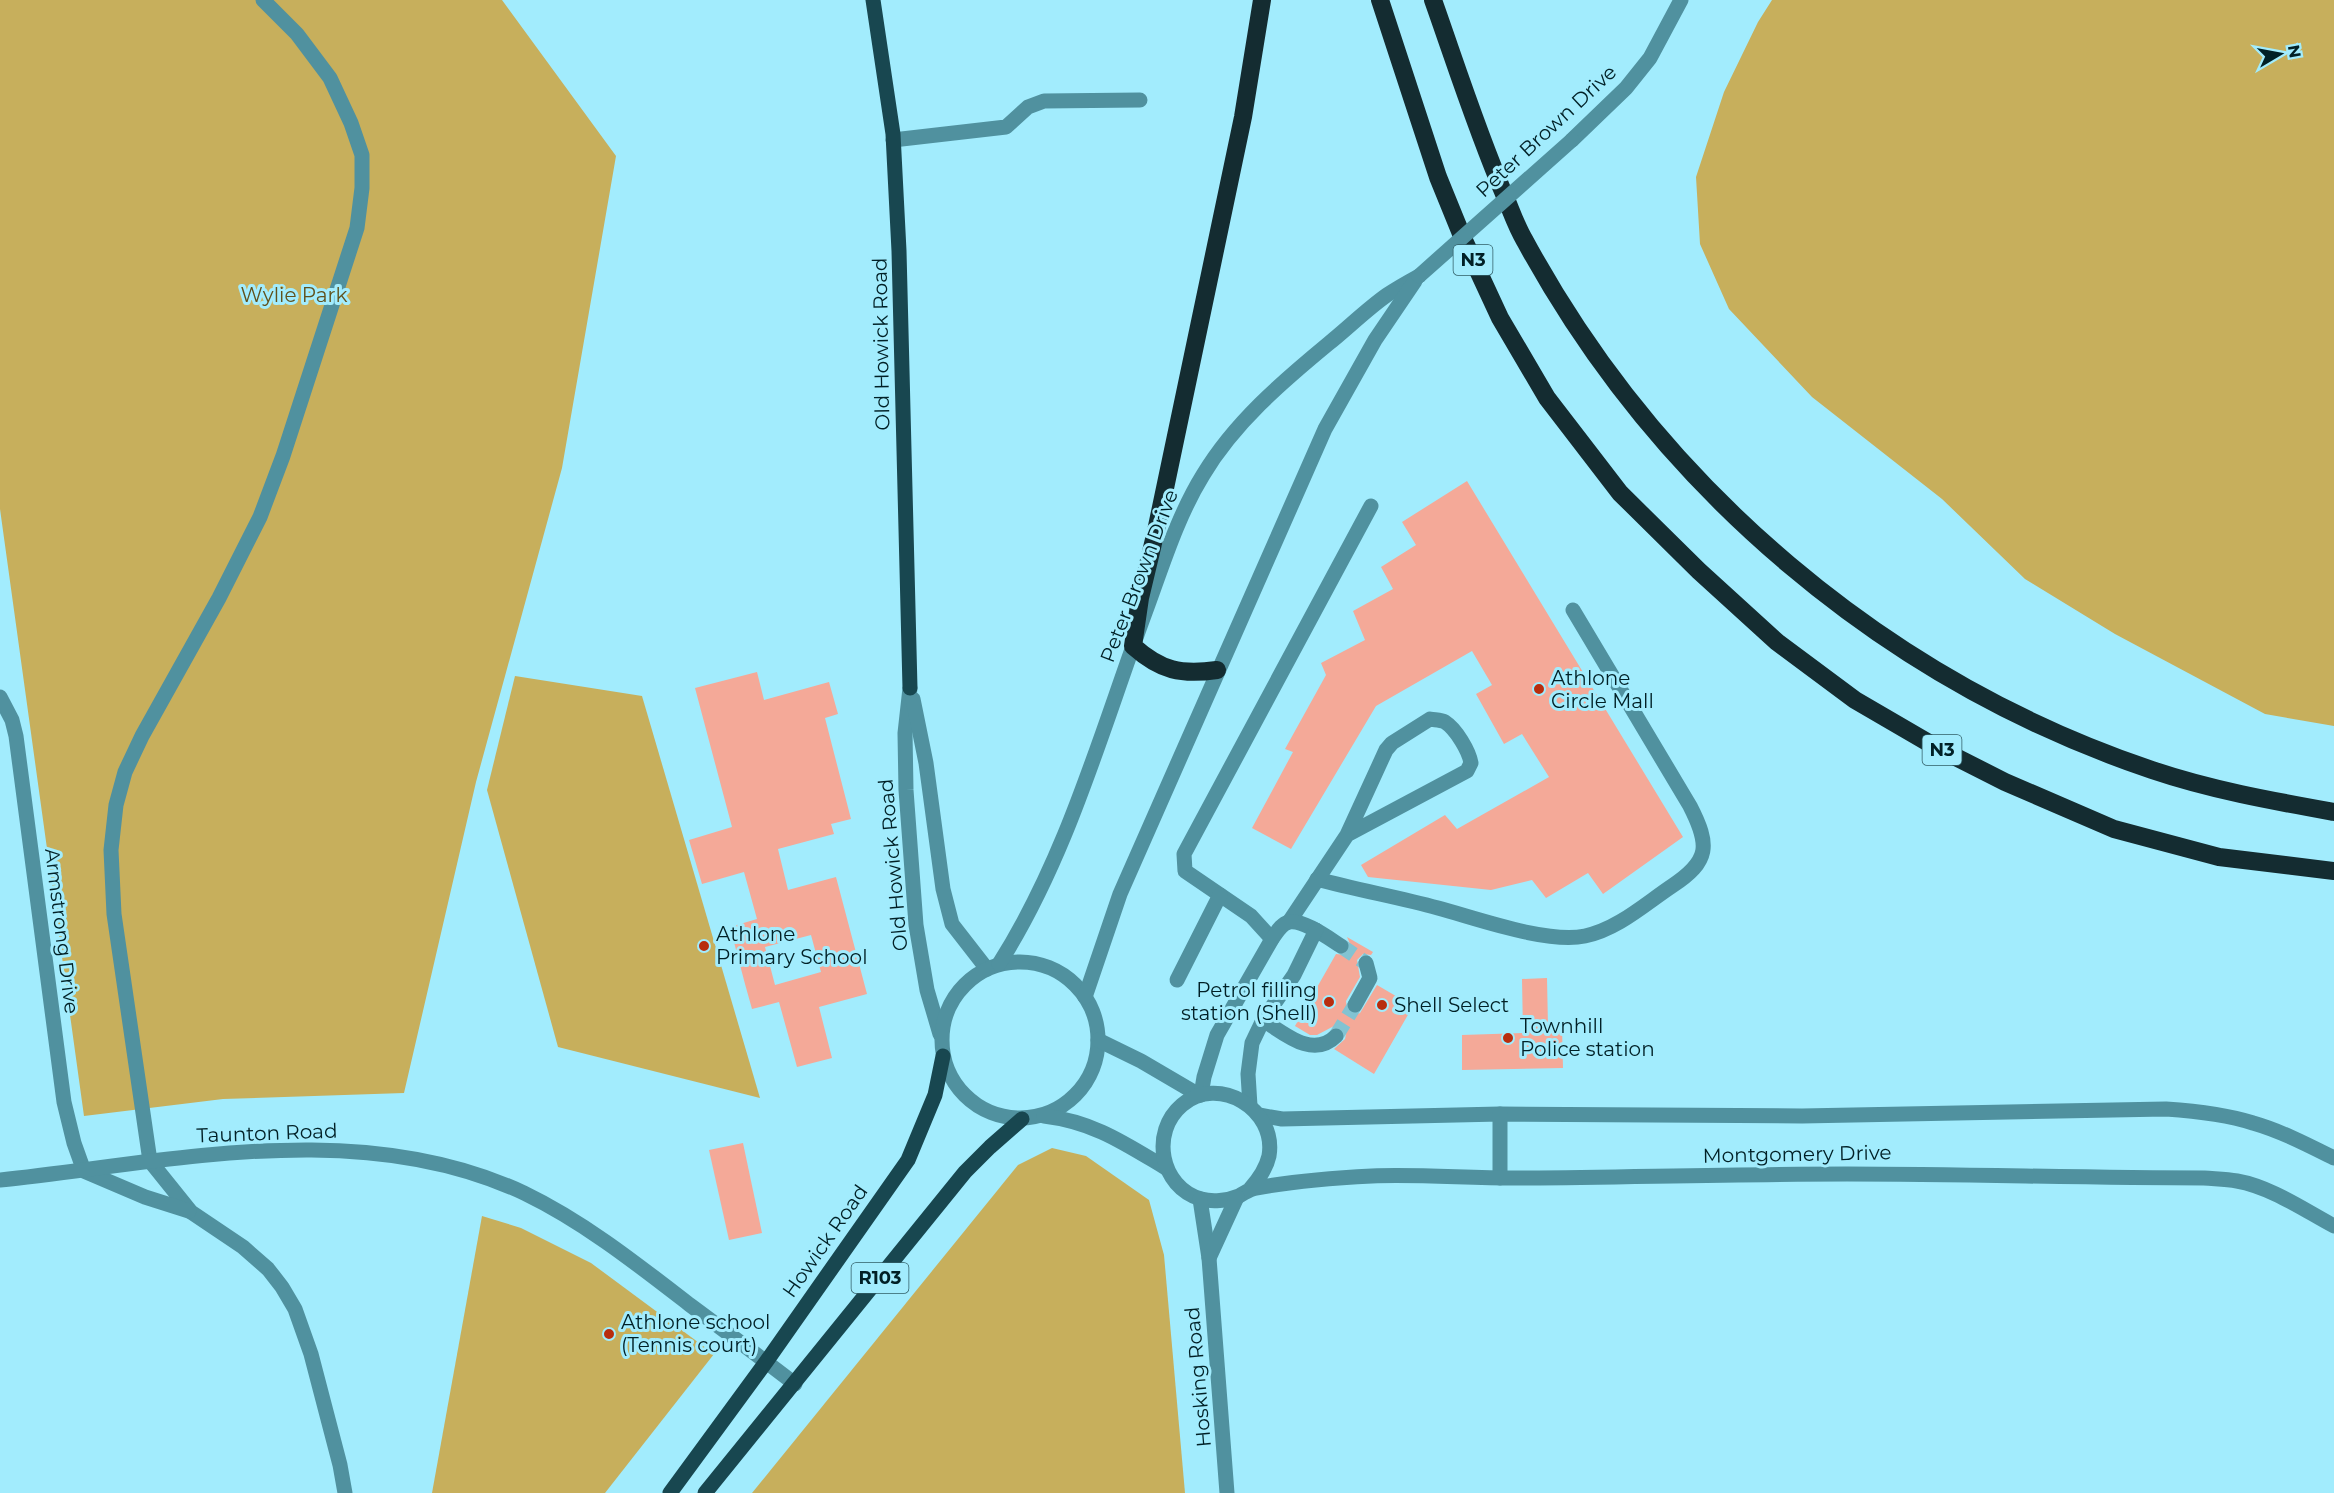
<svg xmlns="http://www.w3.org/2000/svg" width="2334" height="1493" font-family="Montserrat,sans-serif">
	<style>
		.green { fill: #c7af5c }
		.building { fill: #f4a998; fill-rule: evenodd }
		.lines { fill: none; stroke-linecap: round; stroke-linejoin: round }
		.minor-tunnel { stroke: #82c3d2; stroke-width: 15; stroke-dasharray: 15 8; stroke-linecap: butt }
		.minor { stroke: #50919f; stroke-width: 15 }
		.major { stroke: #184750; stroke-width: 15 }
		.highway { stroke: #142c31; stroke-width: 18 }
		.minor-bridge { stroke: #50919f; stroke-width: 15 }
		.poi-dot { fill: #b82d0e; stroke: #a2ecfd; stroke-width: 2 }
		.labels { text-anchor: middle; stroke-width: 6; stroke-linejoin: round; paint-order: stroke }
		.shield { fill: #a2ecfd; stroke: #315d66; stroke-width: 1.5 }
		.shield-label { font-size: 18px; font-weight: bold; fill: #012026 }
		.street-label { font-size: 20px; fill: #012026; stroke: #a2ecfd }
		.park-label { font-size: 20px; fill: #61511c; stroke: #a2ecfd }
		.poi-label { font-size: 20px; fill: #012026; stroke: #a2ecfd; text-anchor: start }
	</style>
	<rect width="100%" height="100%" fill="#a2ecfd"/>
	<g class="green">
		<path d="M 0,0 L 502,0 L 616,156 L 562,468 L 476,782 L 404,1093 L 223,1099 L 84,1116 L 0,509 Z"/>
		<path d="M 1772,0 L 2334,0 L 2334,726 L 2265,714 L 2115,634 L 2025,579 L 1942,499 L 1812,397 L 1729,309 L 1700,244 L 1696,177 L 1724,92 L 1758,22 Z"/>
		<path d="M 515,676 L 642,696 L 760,1098 L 558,1047 L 487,790 Z"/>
		<path d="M 1052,1148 L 1086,1156 L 1149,1200 L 1164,1255 L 1185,1493 L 752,1493 L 1018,1165 Z"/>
		<path d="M 482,1216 L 521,1228 L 591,1263 L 714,1354 L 605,1493 L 432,1493 Z"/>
	</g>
	<g class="building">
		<path d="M 1467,481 L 1683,837 L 1603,894 L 1588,873 L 1546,898 L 1532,880 L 1491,890 L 1368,877 L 1361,865 L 1445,815 L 1457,829 L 1549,777 L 1522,734 L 1504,744 L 1476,694 L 1492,685 L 1472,651 L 1376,706 L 1291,849 L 1252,828 L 1293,752 L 1285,749 L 1326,675 L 1321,663 L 1365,640 L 1353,611 L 1393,589 L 1381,567 L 1416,545 L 1402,522 Z"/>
		<path d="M 757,672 L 764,700 L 829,682 L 838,714 L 825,718 L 851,819 L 831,824 L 834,834 L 778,849 L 788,890 L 836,877 L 867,994 L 819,1007 L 832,1058 L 797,1067 L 779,1002 L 752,1009 L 745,984 L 730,927 L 757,919 L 744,872 L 702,884 L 689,840 L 732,827 L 695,688 ZM 811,935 L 821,972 L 775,985 L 765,947 Z"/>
		<path d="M 1347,937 L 1373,952 L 1371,955 L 1363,954 L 1357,960 L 1360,977 L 1346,1001 L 1347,1010 L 1355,1015 L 1360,1013 L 1377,985 L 1413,1006 L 1374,1074 L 1334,1049 L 1345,1039 L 1346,1034 L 1340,1027 L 1334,1026 L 1317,1035 L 1310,1035 L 1295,1026 L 1336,954 L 1345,955 L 1349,951 L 1351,946 Z"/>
		<path d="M 1547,978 L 1548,1027 L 1562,1027 L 1563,1068 L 1462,1070 L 1462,1035 L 1523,1033 L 1522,979 Z"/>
		<path d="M 743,1143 L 762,1233 L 729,1240 L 709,1150 Z"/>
	</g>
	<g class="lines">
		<g class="minor-tunnel">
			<path d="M 1341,946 L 1366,963"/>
			<path d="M 1336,1036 L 1355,1005"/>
		</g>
		<g class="minor">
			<path d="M 263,0 L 297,34 L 330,78 L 351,123 L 362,155 L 362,188 L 357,228 L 283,456 L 260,517 L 219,598 L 142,736 L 125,772 L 116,805 L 111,850 L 114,914 L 150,1161 L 191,1212 L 243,1247 L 268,1269 L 282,1287 L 295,1309 L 311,1354 L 340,1465 L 345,1493"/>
			<path d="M 893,140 L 1006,127 L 1028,107 L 1044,101 L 1140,100"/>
			<path d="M 1572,140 L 1626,88 L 1650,58 L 1681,0"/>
			<path d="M 910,688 L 905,733 L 906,790 L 916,925 L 927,990 L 940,1034"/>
			<path d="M 0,697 L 12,720 L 16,736 L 64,1102 L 74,1143 L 84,1171 L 145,1197 L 189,1211"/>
			<path d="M 913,699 L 926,763 L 943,889 L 952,924 L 987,969"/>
			<path d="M 1317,879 C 1357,890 1398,897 1438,908 C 1476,918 1547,944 1585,936 C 1618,929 1645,904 1672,886 C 1710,861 1710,845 1690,806 L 1573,610"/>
			<path d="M 1289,922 L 1347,835 L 1386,750 L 1392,743 L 1430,719 C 1435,720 1441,720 1445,722 C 1456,729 1469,751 1471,763 L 1467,771 L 1347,835"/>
			<path d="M 1272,939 L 1251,916 L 1185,871 L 1184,854 L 1371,506"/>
			<circle cx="1020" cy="1040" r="78"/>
			<path d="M 999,964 C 1067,857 1101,732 1145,613 C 1162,567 1177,517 1203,475 C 1234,423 1282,382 1328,344 C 1348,328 1367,309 1387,295 C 1397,288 1408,282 1419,276"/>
			<path d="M 1177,980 L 1220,895"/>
			<path d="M 1085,997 L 1120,894 L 1325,429 L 1375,340 L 1415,281"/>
			<path d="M 1355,1005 L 1370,978 L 1366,963"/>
			<path d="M 1263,1020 C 1285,1034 1313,1059 1336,1036"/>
			<path d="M 1098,1040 L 1141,1061 L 1199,1095"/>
			<path d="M 1201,1095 L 1204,1077 L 1217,1035 L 1272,939 C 1277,932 1281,924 1289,922 C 1303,919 1330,939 1341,946"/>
			<path d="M 1250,1106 L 1248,1074 L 1252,1043 L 1263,1020 L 1294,975 L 1316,930"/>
			<path d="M 1259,1115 L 1282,1119 L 1500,1114 L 1802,1116 L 2166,1109 C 2195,1111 2225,1114 2253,1123 C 2281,1131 2308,1145 2334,1158"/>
			<path d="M 1044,1116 C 1094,1122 1124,1143 1166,1168"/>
			<path d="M 1500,1178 L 1500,1114"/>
			<path d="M 0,1180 C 171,1162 360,1116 524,1193 C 584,1222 637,1264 690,1305 C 725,1331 760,1357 795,1384"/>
			<path d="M 1250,1189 C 1259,1179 1266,1169 1269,1156 C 1277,1109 1218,1074 1182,1105 C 1150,1132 1160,1187 1201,1199 C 1212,1202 1227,1201 1239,1196 C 1245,1193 1249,1189 1256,1188 C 1294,1181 1334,1178 1372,1176 C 1424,1174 1476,1179 1528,1178 C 1634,1177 1741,1174 1847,1174 C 1966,1174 2085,1178 2204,1178 C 2215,1179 2226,1179 2237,1181 C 2271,1187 2304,1210 2334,1226"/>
			<path d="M 1200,1199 L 1209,1258 L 1227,1493"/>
			<path d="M 1209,1258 L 1237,1197"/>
		</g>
		<g class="major">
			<path d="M 873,0 L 893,134 L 899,251 L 910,688"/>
			<path d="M 670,1493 L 766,1362 L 908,1160 L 935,1095 L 943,1056"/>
			<path d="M 705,1493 L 965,1172 L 990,1147 L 1022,1119"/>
		</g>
		<g class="highway">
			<path d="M 1380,0 L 1438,177 L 1462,236 L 1500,318 L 1547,398 L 1620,493 L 1699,571 L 1777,642 L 1855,700 L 1934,746 L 2005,782 L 2114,829 L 2219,857 L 2334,871"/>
			<path d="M 1433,0 C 1456,65 1477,131 1504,194 C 1511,210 1516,226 1525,241 C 1659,488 1885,680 2152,770 C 2211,790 2273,801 2334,812"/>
			<path d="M 1217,670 C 1181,675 1161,671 1133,646 L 1140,598 L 1156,531 L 1243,117 L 1262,0"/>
		</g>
		<path class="minor-bridge" d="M 1419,276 L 1572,140"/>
	</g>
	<g class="poi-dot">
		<circle cx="1539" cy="689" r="6"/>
		<circle cx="704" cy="946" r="6"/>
		<circle cx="1329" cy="1002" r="6"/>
		<circle cx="1382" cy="1005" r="6"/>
		<circle cx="1508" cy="1038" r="6"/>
		<circle cx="609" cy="1334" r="6"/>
	</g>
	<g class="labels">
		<g class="shield">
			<rect x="1453.5" y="245" width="39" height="30" rx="4.5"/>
			<rect x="1922.5" y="735" width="39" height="30" rx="4.5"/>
			<rect x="851.5" y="1263" width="57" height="30" rx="4.5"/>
		</g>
		<g class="shield-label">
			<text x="1473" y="266">N3</text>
			<text x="1942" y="756">N3</text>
			<text x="880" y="1284">R103</text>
		</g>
		<g class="street-label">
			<text transform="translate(1546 131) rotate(-43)" y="7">Peter Brown Drive</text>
			<text transform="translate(881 344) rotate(-91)" y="7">Old Howick Road</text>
			<text transform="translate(1139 576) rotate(-69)" y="7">Peter Brown Drive</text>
			<text transform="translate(893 865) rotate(-95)" y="7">Old Howick Road</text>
			<text transform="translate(62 931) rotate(83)" y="7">Armstrong Drive</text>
			<text transform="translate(267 1133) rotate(-2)" y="7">Taunton Road</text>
			<text transform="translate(1797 1154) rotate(-1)" y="7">Montgomery Drive</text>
			<text transform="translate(825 1241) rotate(-55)" y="7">Howick Road</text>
			<text transform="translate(1198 1377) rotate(-95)" y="7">Hosking Road</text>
		</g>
		<g class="park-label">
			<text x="294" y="302">Wylie Park</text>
		</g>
		<g class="poi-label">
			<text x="1551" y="685">Athlone<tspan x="1551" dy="23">Circle Mall</tspan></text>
			<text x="716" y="941">Athlone<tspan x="716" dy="23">Primary School</tspan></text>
			<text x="1317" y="997" text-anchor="end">Petrol filling<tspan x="1317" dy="23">station (Shell)</tspan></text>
			<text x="1394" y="1012">Shell Select</text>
			<text x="1520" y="1033">Townhill<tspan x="1520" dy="23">Police station</tspan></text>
			<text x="621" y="1329">Athlone school<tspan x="621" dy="23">(Tennis court)</tspan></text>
		</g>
	</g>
	<g transform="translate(2280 54) rotate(80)" stroke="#a2ecfd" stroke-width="4.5" paint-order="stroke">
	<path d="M0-4.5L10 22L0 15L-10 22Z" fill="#012026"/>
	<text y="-9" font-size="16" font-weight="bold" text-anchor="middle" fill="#012026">N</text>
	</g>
</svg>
